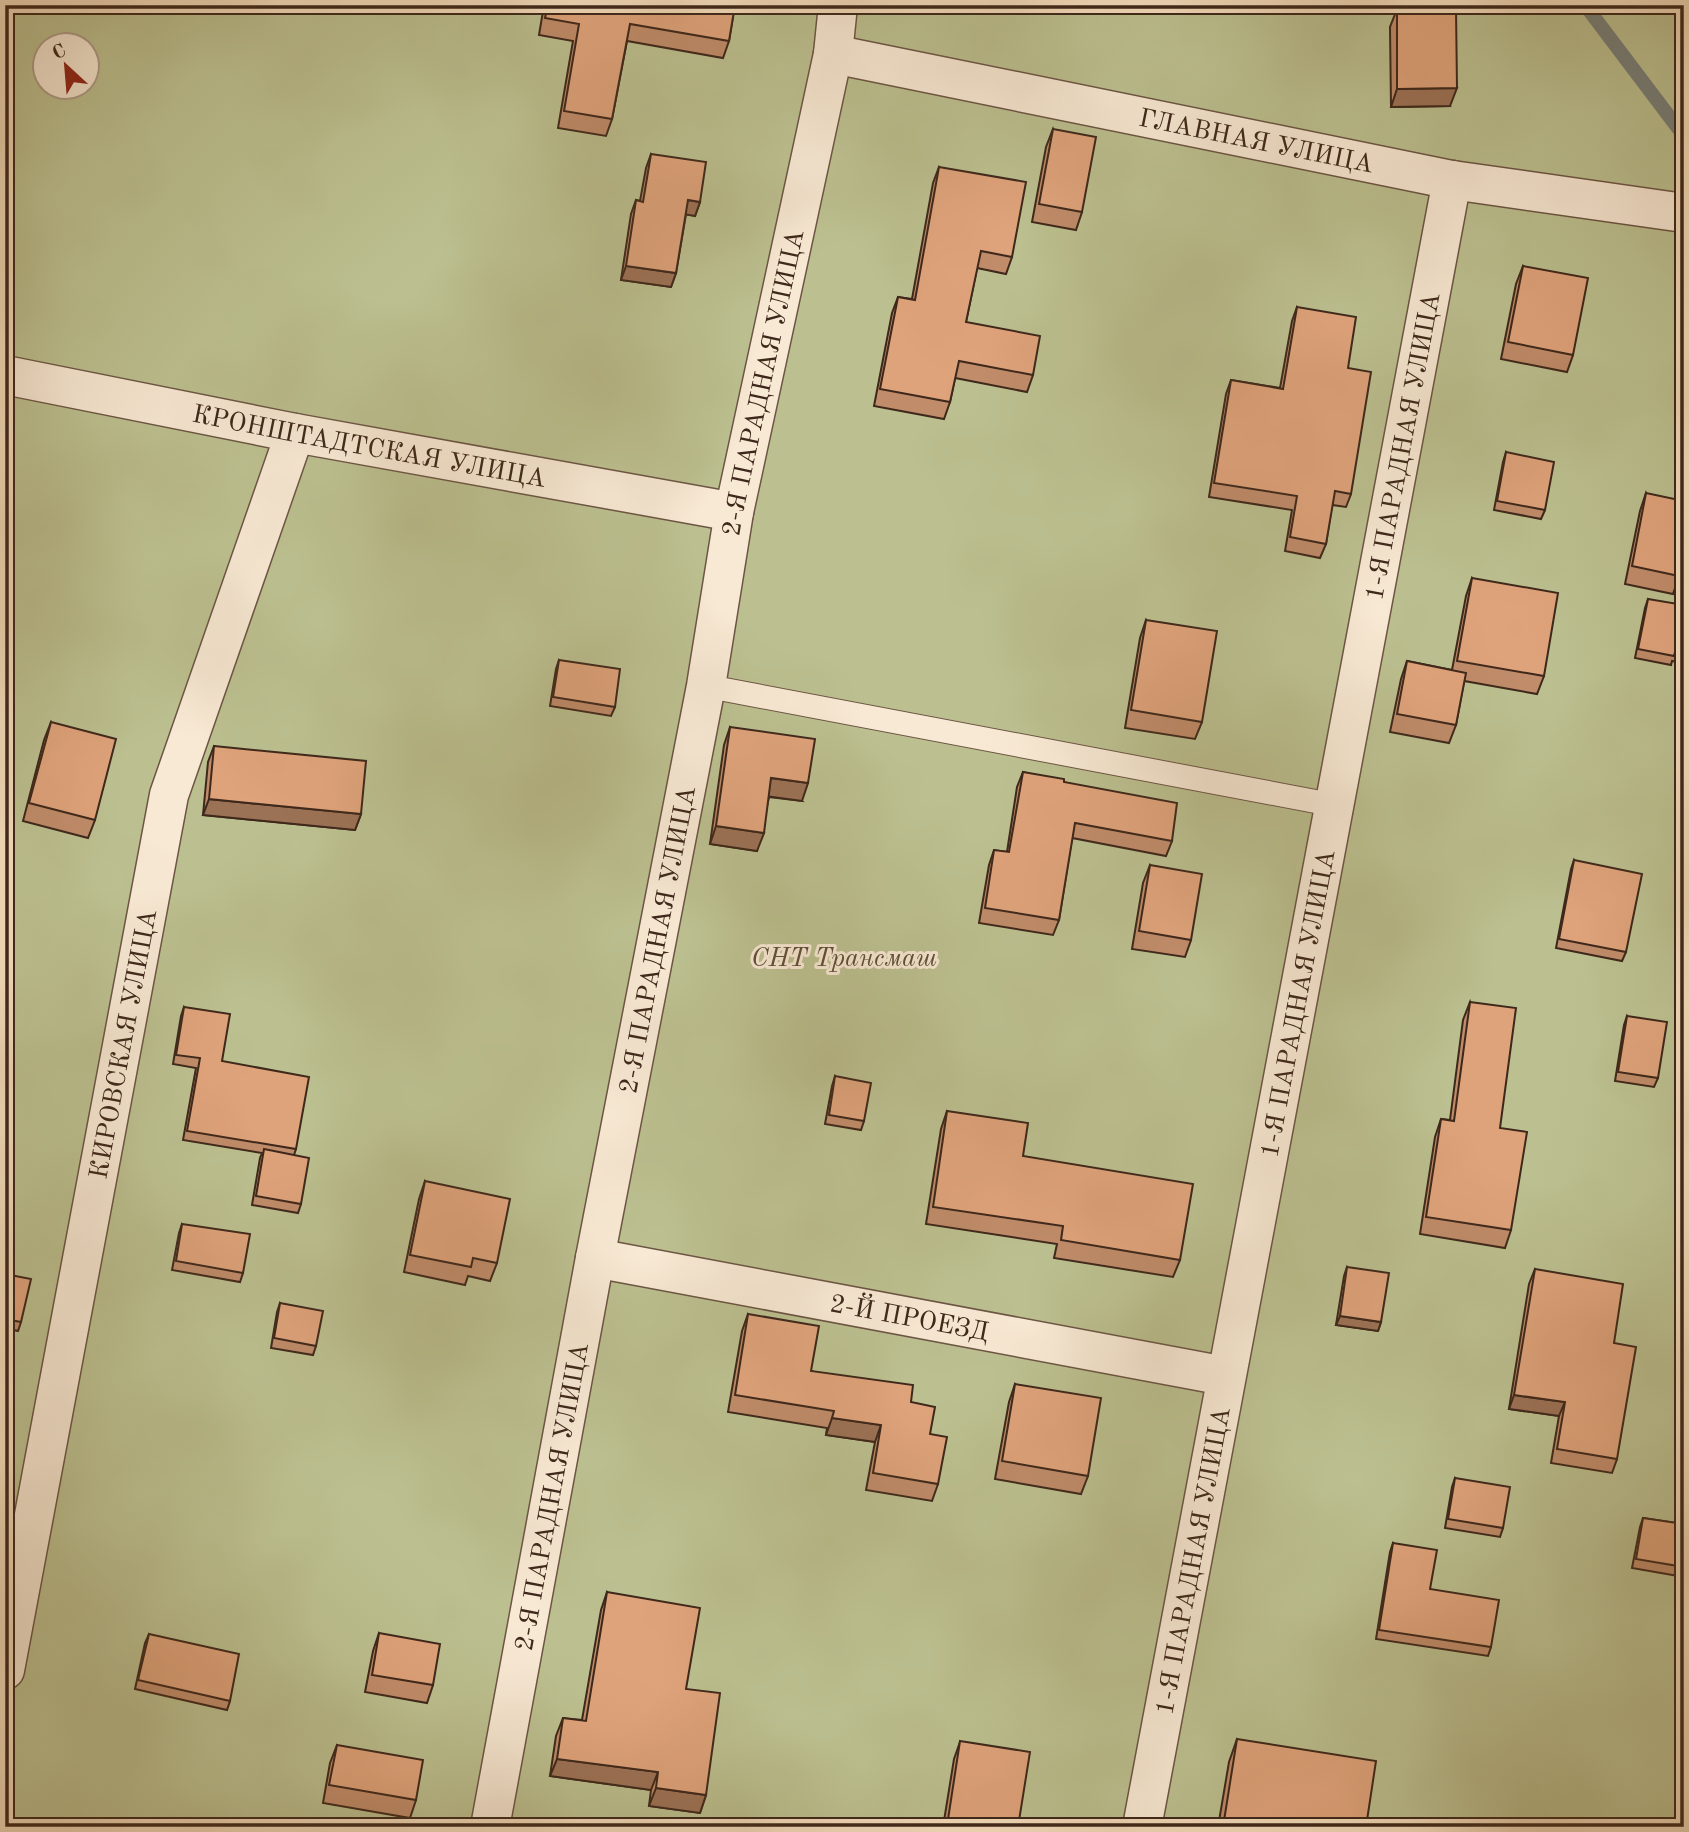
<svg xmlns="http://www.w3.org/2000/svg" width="1689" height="1832" font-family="'Old Standard TT',serif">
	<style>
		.green { fill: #bcc090; stroke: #7d7456; stroke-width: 2; fill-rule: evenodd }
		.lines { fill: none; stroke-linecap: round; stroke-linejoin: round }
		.stream { stroke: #78807b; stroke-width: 14 }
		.service-casing { stroke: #6c5544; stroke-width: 25 }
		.minor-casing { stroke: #6c5544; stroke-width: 41 }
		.service { stroke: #f8e9d4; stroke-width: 23 }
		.minor { stroke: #f8e9d4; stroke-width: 38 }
		.wall { fill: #c08c6a; stroke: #3e281b; stroke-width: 2 }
		.shaded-wall { fill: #9c7256; stroke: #3e281b; stroke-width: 2 }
		.building { fill: #dfa37b; stroke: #3e281b; stroke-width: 2 }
		.labels { text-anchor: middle; stroke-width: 6; stroke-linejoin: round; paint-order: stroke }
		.street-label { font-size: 26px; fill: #3e281b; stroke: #f8e9d4 }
		.park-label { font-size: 26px; font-style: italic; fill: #5e4e38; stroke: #f8e9d4 }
	</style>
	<rect width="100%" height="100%" fill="#f4ddbd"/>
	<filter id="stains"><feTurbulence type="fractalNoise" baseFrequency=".00286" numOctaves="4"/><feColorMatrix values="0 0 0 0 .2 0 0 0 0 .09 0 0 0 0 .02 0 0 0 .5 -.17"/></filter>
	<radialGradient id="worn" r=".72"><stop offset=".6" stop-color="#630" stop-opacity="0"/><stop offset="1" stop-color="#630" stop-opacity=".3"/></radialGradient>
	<path class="green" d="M 5,5 L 1684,5 L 1684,1827 L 5,1827 ZM 46,46 L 88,46 L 88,88 L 46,88 Z"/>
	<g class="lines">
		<path class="stream" d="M 1585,5 L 1684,136"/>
		<g class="service-casing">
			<path id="service" d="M 706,686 L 1334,805"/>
		</g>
		<g class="minor-casing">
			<g id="minor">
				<path id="s1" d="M 833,54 L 1452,180 L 1684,213"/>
				<path id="s2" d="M 5,375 L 295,433 L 734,512"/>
				<path id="s3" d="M 595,1258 L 1225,1376"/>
				<path id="s4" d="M 5,1670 L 169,795 L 295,433"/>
				<path id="s5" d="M 490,1827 L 595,1258 L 706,686 L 734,512 L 833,54 L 838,5"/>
				<path id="s6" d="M 1142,1827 L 1452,180"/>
			</g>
		</g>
		<use href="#service" class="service"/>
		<use href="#minor" class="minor"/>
	</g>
	<g class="wall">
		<path d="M 544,5 L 735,5 L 729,41 L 723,58 L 627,41 L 612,119 L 606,136 L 558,128 L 573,41 L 539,35 Z"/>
		<path d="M 1397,9 L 1450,106 L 1391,107 L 1390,27 Z"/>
		<path d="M 1053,129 L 1082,212 L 1076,230 L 1032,222 L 1046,147 Z"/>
		<path d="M 651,154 L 700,202 L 695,216 L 686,214 L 676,273 L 671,287 L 621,280 L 631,214 L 636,200 L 640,201 L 646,168 Z"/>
		<path d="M 939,167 L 1012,257 L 1006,274 L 977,268 L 966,322 L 1033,375 L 1027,392 L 955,378 L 950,402 L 944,419 L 874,406 L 892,313 L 898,297 L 912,299 L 933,183 Z"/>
		<path d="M 1523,266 L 1573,355 L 1567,372 L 1501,359 L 1516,284 Z"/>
		<path d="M 1297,307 L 1348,368 L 1351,494 L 1346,507 L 1332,505 L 1326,544 L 1320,558 L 1285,551 L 1292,510 L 1209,497 L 1226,394 L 1231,380 L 1280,388 L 1292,321 Z"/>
		<path d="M 1506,452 L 1545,510 L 1541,519 L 1494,510 L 1503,462 Z"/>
		<path d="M 1646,493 L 1679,576 L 1673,594 L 1625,584 L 1640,511 Z"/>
		<path d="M 1472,578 L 1544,676 L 1537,694 L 1464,681 L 1456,725 L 1449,743 L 1390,732 L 1401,679 L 1407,661 L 1452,670 L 1466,596 Z"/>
		<path d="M 1648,599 L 1684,614 L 1684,663 L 1672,661 L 1671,665 L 1635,658 L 1645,608 Z"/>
		<path d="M 1146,620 L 1202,722 L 1195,739 L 1125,728 L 1140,638 Z"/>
		<path d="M 559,660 L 615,707 L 611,716 L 550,706 L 556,669 Z"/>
		<path d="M 51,722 L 95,820 L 88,838 L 23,821 L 44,740 Z"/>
		<path d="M 730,727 L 802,801 L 769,797 L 757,851 L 710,844 L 724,745 Z"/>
		<path d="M 214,746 L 361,814 L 355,830 L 203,815 L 208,762 Z"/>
		<path d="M 1023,772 L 1064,782 L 1172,841 L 1166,856 L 1072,838 L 1059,920 L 1053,935 L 979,923 L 989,865 L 994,850 L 1007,852 L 1017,787 Z"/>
		<path d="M 1574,860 L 1626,952 L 1622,961 L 1556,948 L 1571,869 Z"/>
		<path d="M 1150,865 L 1191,940 L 1185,957 L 1132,949 L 1143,883 Z"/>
		<path d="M 1470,1002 L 1500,1128 L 1511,1230 L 1505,1248 L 1420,1234 L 1435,1137 L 1441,1119 L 1450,1120 L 1463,1020 Z"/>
		<path d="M 184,1007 L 222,1061 L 296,1149 L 294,1155 L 301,1204 L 298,1213 L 252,1205 L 260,1158 L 262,1153 L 183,1140 L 196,1068 L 173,1064 L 181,1016 Z"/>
		<path d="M 1627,1016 L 1658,1078 L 1654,1087 L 1615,1081 L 1624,1025 Z"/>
		<path d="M 835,1076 L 864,1121 L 861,1130 L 825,1124 L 832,1086 Z"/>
		<path d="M 947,1111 L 1023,1156 L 1180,1260 L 1173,1277 L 1054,1258 L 1057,1244 L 926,1224 L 941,1129 Z"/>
		<path d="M 425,1181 L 497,1263 L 490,1281 L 468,1276 L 465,1285 L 404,1272 L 419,1199 Z"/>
		<path d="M 182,1224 L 243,1273 L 240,1282 L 172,1270 L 179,1233 Z"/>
		<path d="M 1347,1267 L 1381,1322 L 1378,1331 L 1336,1325 L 1344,1276 Z"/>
		<path d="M 1535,1269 L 1614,1343 L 1617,1459 L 1612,1473 L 1551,1463 L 1559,1416 L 1509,1409 L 1529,1284 Z"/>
		<path d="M 5,1274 L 21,1322 L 18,1331 L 5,1328 Z"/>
		<path d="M 280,1303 L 316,1346 L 313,1355 L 271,1348 L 277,1312 Z"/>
		<path d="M 748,1314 L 811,1371 L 911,1402 L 930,1434 L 938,1484 L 932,1501 L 866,1490 L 875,1442 L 826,1435 L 827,1428 L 728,1412 L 742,1331 Z"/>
		<path d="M 1015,1384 L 1088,1476 L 1081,1494 L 995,1479 L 1009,1402 Z"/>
		<path d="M 1455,1478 L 1503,1528 L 1500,1537 L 1445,1528 L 1452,1487 Z"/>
		<path d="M 1643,1518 L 1684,1524 L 1684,1577 L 1632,1568 L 1640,1527 Z"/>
		<path d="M 1393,1543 L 1430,1589 L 1491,1647 L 1488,1656 L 1376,1639 L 1390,1552 Z"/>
		<path d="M 607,1592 L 686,1689 L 706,1795 L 700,1813 L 649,1806 L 651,1790 L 550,1776 L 556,1736 L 563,1718 L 582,1720 L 601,1610 Z"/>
		<path d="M 379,1633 L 433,1685 L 427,1703 L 365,1692 L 373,1651 Z"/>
		<path d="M 149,1634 L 230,1701 L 227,1710 L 135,1689 L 145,1643 Z"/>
		<path d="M 1237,1739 L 1366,1827 L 1218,1827 L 1229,1762 Z"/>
		<path d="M 960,1742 L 1018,1827 L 943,1827 L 954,1759 Z"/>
		<path d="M 337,1745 L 416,1800 L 410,1818 L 323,1803 L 330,1763 Z"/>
	</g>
	<g class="shaded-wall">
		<path d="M 1457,88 L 1450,106 L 1391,107 L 1397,89 Z"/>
		<path d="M 688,200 L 700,202 L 695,216 L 683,214 Z"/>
		<path d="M 626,266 L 676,273 L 671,287 L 621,280 Z"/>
		<path d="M 771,778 L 808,783 L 802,801 L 765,796 Z"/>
		<path d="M 209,799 L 361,814 L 355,830 L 203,815 Z"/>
		<path d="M 716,826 L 764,833 L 757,851 L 710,844 Z"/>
		<path d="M 1340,1316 L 1381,1322 L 1378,1331 L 1336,1325 Z"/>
		<path d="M 1514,1395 L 1565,1402 L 1559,1416 L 1509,1409 Z"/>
		<path d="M 832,1418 L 881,1425 L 875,1442 L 826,1435 Z"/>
		<path d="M 557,1759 L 658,1772 L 651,1790 L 550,1776 Z"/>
		<path d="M 656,1788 L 706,1795 L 700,1813 L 649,1806 Z"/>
	</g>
	<g class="building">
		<path d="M 548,5 L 735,5 L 729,41 L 630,24 L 612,119 L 564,111 L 579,24 L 545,18 Z"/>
		<path d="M 1397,9 L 1456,9 L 1457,88 L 1397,89 Z"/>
		<path d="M 1053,129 L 1096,137 L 1082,212 L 1039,204 Z"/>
		<path d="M 651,154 L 706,162 L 700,202 L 688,200 L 676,273 L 626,266 L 636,200 L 643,202 Z"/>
		<path d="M 939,167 L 1026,182 L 1012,257 L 981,251 L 966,322 L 1040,336 L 1033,375 L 959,361 L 950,402 L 880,389 L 898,297 L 915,300 Z"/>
		<path d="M 1523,266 L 1588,278 L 1573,355 L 1508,342 Z"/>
		<path d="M 1297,307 L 1356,317 L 1348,368 L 1371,372 L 1351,494 L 1335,491 L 1326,544 L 1290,537 L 1297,496 L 1214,483 L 1231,380 L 1283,389 Z"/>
		<path d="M 1506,452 L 1554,462 L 1545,510 L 1497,501 Z"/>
		<path d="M 1646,493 L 1684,501 L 1684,552 L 1679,576 L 1632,566 Z"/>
		<path d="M 1472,578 L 1558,593 L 1544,676 L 1457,661 Z"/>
		<path d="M 1648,599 L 1684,605 L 1682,614 L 1684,614 L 1684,653 L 1675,652 L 1674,656 L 1638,649 Z"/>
		<path d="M 1146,620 L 1217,631 L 1202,722 L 1131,710 Z"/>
		<path d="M 559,660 L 620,669 L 615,707 L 553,697 Z"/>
		<path d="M 1407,661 L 1466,673 L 1456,725 L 1397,714 Z"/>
		<path d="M 51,722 L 116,739 L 95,820 L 29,803 Z"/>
		<path d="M 730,727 L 815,739 L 808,783 L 771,778 L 764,833 L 716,826 Z"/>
		<path d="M 214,746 L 366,761 L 361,814 L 209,799 Z"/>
		<path d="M 1023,772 L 1064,779 L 1064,782 L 1177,803 L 1172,841 L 1075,823 L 1059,920 L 985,908 L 994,850 L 1009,852 Z"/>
		<path d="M 1574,860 L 1642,874 L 1626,952 L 1559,939 Z"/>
		<path d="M 1150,865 L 1202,874 L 1191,940 L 1139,931 Z"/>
		<path d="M 1470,1002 L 1516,1008 L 1500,1128 L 1527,1132 L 1511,1230 L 1426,1217 L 1441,1119 L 1454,1121 Z"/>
		<path d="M 184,1007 L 230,1014 L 222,1061 L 309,1077 L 296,1149 L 187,1131 L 200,1058 L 176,1055 Z"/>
		<path d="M 1627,1016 L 1667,1022 L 1658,1078 L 1618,1072 Z"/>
		<path d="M 835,1076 L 871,1083 L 864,1121 L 829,1115 Z"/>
		<path d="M 947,1111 L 1028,1123 L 1023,1156 L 1193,1184 L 1180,1260 L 1061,1240 L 1063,1226 L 933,1207 Z"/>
		<path d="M 264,1149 L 309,1158 L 301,1204 L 256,1196 Z"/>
		<path d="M 425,1181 L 510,1199 L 497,1263 L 473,1258 L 471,1267 L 410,1255 Z"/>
		<path d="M 182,1224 L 250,1234 L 243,1273 L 176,1261 Z"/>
		<path d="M 1347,1267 L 1389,1273 L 1381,1322 L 1340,1316 Z"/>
		<path d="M 1535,1269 L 1623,1284 L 1614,1343 L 1636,1347 L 1617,1459 L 1557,1449 L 1565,1402 L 1514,1395 Z"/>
		<path d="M 5,1274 L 31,1279 L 21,1322 L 5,1319 Z"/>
		<path d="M 280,1303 L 323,1311 L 316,1346 L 274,1338 Z"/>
		<path d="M 748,1314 L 819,1326 L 811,1371 L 913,1385 L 911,1402 L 935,1407 L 930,1434 L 947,1437 L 938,1484 L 873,1473 L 881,1425 L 832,1418 L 834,1411 L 735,1395 Z"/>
		<path d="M 1015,1384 L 1101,1398 L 1088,1476 L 1002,1461 Z"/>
		<path d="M 1455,1478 L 1510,1487 L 1503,1528 L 1448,1519 Z"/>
		<path d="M 1643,1518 L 1684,1524 L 1684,1567 L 1636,1559 Z"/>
		<path d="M 1393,1543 L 1437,1550 L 1430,1589 L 1499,1600 L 1491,1647 L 1379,1630 Z"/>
		<path d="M 607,1592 L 700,1608 L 686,1689 L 720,1693 L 706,1795 L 656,1788 L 658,1772 L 557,1759 L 563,1718 L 586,1721 Z"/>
		<path d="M 379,1633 L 440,1644 L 433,1685 L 372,1675 Z"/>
		<path d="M 149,1634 L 239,1654 L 230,1701 L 138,1680 Z"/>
		<path d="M 1237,1739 L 1376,1761 L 1366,1827 L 1223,1827 Z"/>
		<path d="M 960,1741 L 1030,1752 L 1018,1827 L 947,1826 Z"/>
		<path d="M 337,1745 L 423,1760 L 416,1800 L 329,1785 Z"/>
	</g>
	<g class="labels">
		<g class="street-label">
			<text dy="9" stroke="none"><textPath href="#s1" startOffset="432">ГЛАВНАЯ УЛИЦА</textPath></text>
			<text dy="9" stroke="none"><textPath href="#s5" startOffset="1470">2-Я ПАРАДНАЯ УЛИЦА</textPath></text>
			<text dy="9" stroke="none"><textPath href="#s2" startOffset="371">КРОНШТАДТСКАЯ УЛИЦА</textPath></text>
			<text dy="9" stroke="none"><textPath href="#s6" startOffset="1405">1-Я ПАРАДНАЯ УЛИЦА</textPath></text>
			<text dy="9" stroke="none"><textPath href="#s5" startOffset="903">2-Я ПАРАДНАЯ УЛИЦА</textPath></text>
			<text dy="9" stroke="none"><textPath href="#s6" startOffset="838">1-Я ПАРАДНАЯ УЛИЦА</textPath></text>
			<text dy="9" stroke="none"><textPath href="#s4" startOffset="637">КИРОВСКАЯ УЛИЦА</textPath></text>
			<text dy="9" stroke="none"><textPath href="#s3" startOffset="320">2-Й ПРОЕЗД</textPath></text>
			<text dy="9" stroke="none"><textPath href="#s5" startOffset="336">2-Я ПАРАДНАЯ УЛИЦА</textPath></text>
			<text dy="9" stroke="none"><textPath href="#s6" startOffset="271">1-Я ПАРАДНАЯ УЛИЦА</textPath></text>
		</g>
		<g class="park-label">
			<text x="844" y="966">СНТ Трансмаш</text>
		</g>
	</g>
	<rect width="1689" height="1832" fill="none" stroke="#f4ddbd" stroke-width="28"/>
	<rect x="7" y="7" width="1675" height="1818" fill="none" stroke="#3e281b" stroke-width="3.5"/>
	<rect x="14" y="14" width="1661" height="1804" fill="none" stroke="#3e281b" stroke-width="2"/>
	<g transform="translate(66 66) rotate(334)"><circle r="33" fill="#f8e9d4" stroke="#ae9c8a" stroke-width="2"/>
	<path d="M0-5L12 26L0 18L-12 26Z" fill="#8f2418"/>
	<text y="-10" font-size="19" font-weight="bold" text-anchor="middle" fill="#3e281b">С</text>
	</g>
	<rect width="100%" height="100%" filter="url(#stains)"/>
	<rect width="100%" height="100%" fill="url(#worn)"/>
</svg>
